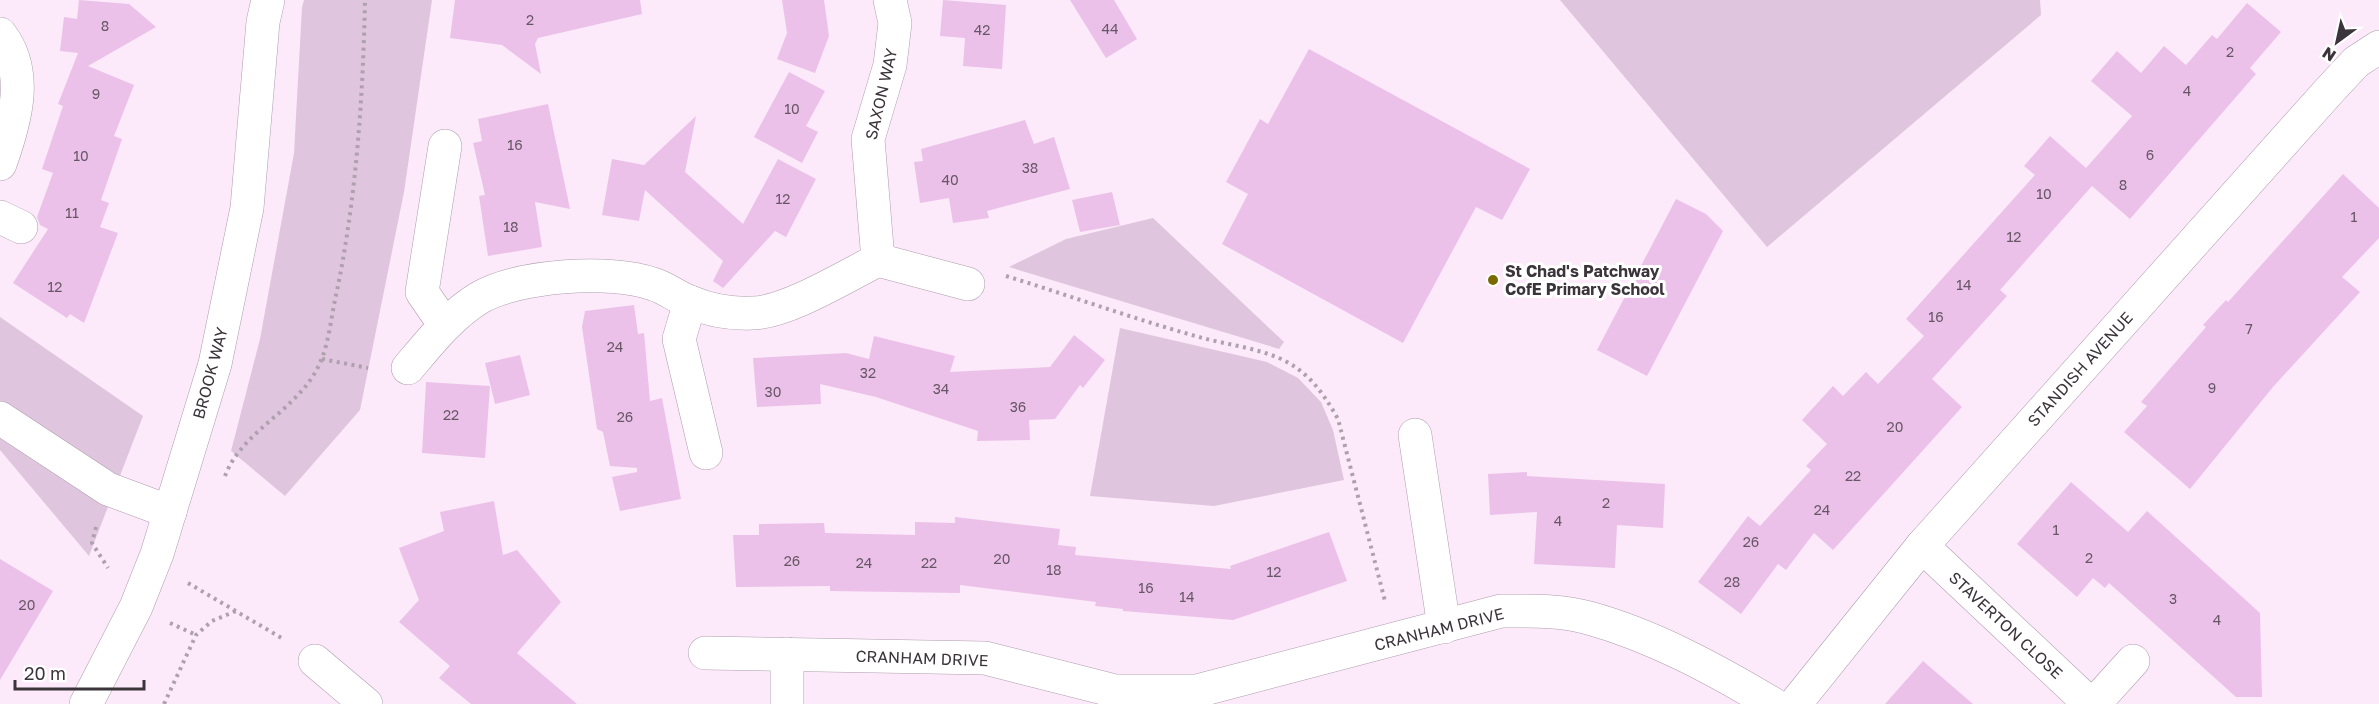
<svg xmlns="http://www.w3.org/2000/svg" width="2379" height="704" font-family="'Golos Text',sans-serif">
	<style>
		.green { fill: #e0c5de }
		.building { fill: #ecc1e9 }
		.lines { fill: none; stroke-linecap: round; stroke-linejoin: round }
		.minor-casing { stroke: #ae9dad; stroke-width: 34 }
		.path { stroke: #aea1ad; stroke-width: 4; stroke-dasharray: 3 4.5; stroke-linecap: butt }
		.minor { stroke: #fff; stroke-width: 33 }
		.poi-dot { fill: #786a01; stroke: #fff; stroke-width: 2 }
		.labels { text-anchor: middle; stroke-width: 6; stroke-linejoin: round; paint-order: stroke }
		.number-label { font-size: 14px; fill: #675766 }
		.street-label { font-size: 16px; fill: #3b343a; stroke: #fff }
		.poi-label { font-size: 16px; font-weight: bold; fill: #3b343a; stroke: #fff; text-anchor: start }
	</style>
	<rect width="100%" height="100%" fill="#fceafa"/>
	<g class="green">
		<path d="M 304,0 L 432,0 L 404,192 L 360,410 L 285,496 L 231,451 L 260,339 L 294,153 L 302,7 Z"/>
		<path d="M 1560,0 L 2040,0 L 2041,15 L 1767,247 Z"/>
		<path d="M 1153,218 L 1284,342 L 1279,349 L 1009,267 L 1066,239 Z"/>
		<path d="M 0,317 L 143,416 L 89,556 L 0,450 Z"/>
		<path d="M 1120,328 L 1267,362 L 1298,378 L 1321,402 L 1333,430 L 1344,480 L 1214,506 L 1090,496 Z"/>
	</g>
	<g class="building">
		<path d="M 79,0 L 129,4 L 156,27 L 88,66 L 134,85 L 114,136 L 122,139 L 101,200 L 109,203 L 100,227 L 118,233 L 84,323 L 70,314 L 67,318 L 13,283 L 48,229 L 40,225 L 37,217 L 53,173 L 42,169 L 63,106 L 58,104 L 78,53 L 60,51 L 64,17 L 77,19 Z"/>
		<path d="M 455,0 L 640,0 L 642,14 L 538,38 L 535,44 L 541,74 L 502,45 L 450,38 Z"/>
		<path d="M 782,0 L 824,0 L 829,36 L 815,73 L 777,59 L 787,33 Z"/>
		<path d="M 943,0 L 1006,5 L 1002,69 L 963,66 L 965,38 L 940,36 Z"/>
		<path d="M 1070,0 L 1114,0 L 1137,39 L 1106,58 Z"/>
		<path d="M 2247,3 L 2281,32 L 2250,68 L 2256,74 L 2130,219 L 2092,186 L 2000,290 L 2007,296 L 1932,379 L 1962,407 L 1833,550 L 1814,533 L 1786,570 L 1778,564 L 1741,614 L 1698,582 L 1748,516 L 1760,526 L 1811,470 L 1806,466 L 1827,444 L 1802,420 L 1833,386 L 1843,396 L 1866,372 L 1878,384 L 1924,336 L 1906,319 L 2035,175 L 2024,166 L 2050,136 L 2086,168 L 2132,116 L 2091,81 L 2117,51 L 2141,73 L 2164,46 L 2186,65 L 2212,35 L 2217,39 Z"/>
		<path d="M 1309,49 L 1530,169 L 1502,220 L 1476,207 L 1403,343 L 1222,244 L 1248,194 L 1226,182 L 1260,119 L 1268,124 Z"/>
		<path d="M 789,72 L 825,91 L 806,126 L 818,132 L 802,163 L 754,137 Z"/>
		<path d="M 548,104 L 570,209 L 535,202 L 542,247 L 488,256 L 479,196 L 485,195 L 473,143 L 482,141 L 478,119 Z"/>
		<path d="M 696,116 L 685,172 L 743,224 L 778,159 L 816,179 L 786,237 L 775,231 L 723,288 L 713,281 L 723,261 L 645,190 L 639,221 L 602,215 L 612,159 L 644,165 Z"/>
		<path d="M 1025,120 L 1034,144 L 1054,137 L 1070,189 L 987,211 L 989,218 L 953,223 L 949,198 L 920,203 L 914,162 L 923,161 L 921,149 Z"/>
		<path d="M 2343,174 L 2379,208 L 2379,238 L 2342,277 L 2360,292 L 2273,387 L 2190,489 L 2124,432 L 2147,406 L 2141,402 L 2206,327 L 2203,325 L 2226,300 L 2228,302 Z"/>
		<path d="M 1112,192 L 1120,225 L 1080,232 L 1072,200 Z"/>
		<path d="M 1676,199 L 1706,214 L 1723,231 L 1647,376 L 1597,350 Z"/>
		<path d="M 634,305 L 638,334 L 644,333 L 650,401 L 662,398 L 681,499 L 620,511 L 612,477 L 637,472 L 637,468 L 610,466 L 603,432 L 597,429 L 582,327 L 585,311 Z"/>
		<path d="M 1074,335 L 1105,360 L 1083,388 L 1080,385 L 1055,419 L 1029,420 L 1030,440 L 977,441 L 978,431 L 876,397 L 820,384 L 821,404 L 757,407 L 753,358 L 846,353 L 869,359 L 874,336 L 955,356 L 950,372 L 1050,367 Z"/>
		<path d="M 520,355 L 530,395 L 495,404 L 485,363 Z"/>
		<path d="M 426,382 L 490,386 L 485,458 L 422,453 Z"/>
		<path d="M 1527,472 L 1527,476 L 1665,484 L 1663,528 L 1617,525 L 1615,568 L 1534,564 L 1537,512 L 1490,515 L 1488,474 Z"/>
		<path d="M 2071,482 L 2128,532 L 2147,511 L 2260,613 L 2262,697 L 2236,697 L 2109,583 L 2105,588 L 2093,578 L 2077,597 L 2017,544 Z"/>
		<path d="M 494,501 L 503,555 L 517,550 L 561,602 L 517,653 L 577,704 L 471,704 L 439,678 L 450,666 L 399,622 L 419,600 L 399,548 L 444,531 L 440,512 Z"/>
		<path d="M 955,517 L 1060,529 L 1058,545 L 1076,547 L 1075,555 L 1231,569 L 1230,566 L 1329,532 L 1347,581 L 1233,620 L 1123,611 L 1123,609 L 1095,606 L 1096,602 L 960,585 L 960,593 L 830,591 L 830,586 L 736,587 L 733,535 L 759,535 L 759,524 L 824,523 L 825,533 L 915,535 L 915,522 L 955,523 Z"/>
		<path d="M 0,559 L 53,591 L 0,680 Z"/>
		<path d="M 1923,661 L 1973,704 L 1885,704 Z"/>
	</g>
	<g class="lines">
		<g class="minor-casing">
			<g id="minor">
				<path d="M 0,34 C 30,72 15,122 0,164"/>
				<path d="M 0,217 L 21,227"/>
				<path d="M 878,260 L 868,139 L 890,65 L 895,23 L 890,0"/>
				<path d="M 690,302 L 679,339 L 706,453"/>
				<path d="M 444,324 L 422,292 L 445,146"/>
				<path d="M 408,368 C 430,342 450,316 479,298 C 519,275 610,269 653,284 C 666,288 677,297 690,302 C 709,310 731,314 752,313 C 786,313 846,276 878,260 L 968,284"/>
				<path d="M 0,418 L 108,489 L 170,512"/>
				<path d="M 1415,435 L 1444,627"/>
				<path d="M 1922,546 L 2090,704"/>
				<path d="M 705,653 L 985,658 L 1115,691 L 1197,691 L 1501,611 C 1531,611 1560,610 1589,618 C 1654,636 1716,670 1773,704"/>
				<path d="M 787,654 L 787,704"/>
				<path d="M 315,661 L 366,704"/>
				<path d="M 86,704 L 136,607 L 157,554 L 215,364 L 247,208 L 263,22 L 268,0"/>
				<path d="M 1795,704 L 1922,546 L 2329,91 L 2356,62 L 2379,47"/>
				<path d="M 2094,704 L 2133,661"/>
			</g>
		</g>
		<g class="path">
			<path d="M 1006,276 C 1071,296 1134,319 1199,337 C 1227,345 1261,348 1287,362 C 1311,375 1325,396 1338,419 L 1385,601"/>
			<path d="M 322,359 L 368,368"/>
			<path d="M 225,476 C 243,428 303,409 322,358 C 329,340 331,319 335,300 C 356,203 363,99 365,0"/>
			<path d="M 96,527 L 92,543 L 108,568"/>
			<path d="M 188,583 L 285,640"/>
			<path d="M 170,623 L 196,635"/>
			<path d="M 164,704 L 196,635 L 212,621 L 236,611"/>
		</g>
		<use href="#minor" class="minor"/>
	</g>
	<circle class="poi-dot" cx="1493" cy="280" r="6"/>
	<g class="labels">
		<g class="number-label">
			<text x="530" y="25">2</text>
			<text x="105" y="31">8</text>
			<text x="1110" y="34">44</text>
			<text x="982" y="35">42</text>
			<text x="2230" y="57">2</text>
			<text x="2187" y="96">4</text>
			<text x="96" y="99">9</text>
			<text x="792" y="114">10</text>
			<text x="515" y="150">16</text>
			<text x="2150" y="160">6</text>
			<text x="81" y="161">10</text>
			<text x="1030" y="173">38</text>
			<text x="950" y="185">40</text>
			<text x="2123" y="190">8</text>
			<text x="2044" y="199">10</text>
			<text x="783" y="204">12</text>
			<text x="72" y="218">11</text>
			<text x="2354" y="222">1</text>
			<text x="511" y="232">18</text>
			<text x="2014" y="242">12</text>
			<text x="1964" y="290">14</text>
			<text x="55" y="292">12</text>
			<text x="1936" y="322">16</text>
			<text x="2249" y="334">7</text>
			<text x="615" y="352">24</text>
			<text x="868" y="378">32</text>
			<text x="2212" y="393">9</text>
			<text x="941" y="394">34</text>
			<text x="773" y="397">30</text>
			<text x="1018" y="412">36</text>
			<text x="451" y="420">22</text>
			<text x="625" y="422">26</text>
			<text x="1895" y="432">20</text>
			<text x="1853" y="481">22</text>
			<text x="1606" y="508">2</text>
			<text x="1822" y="515">24</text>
			<text x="1558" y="526">4</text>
			<text x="2056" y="535">1</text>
			<text x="1751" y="547">26</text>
			<text x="2089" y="563">2</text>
			<text x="1002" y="564">20</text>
			<text x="792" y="566">26</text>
			<text x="864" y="568">24</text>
			<text x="929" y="568">22</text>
			<text x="1054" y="575">18</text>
			<text x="1274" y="577">12</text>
			<text x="1732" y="587">28</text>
			<text x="1146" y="593">16</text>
			<text x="1187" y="602">14</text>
			<text x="2173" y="604">3</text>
			<text x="27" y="610">20</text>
			<text x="2217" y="625">4</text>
		</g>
		<g class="street-label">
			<text transform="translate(881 94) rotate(-77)" y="6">SAXON WAY</text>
			<text transform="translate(2080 369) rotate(-48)" y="6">STANDISH AVENUE</text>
			<text transform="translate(210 373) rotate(-75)" y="6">BROOK WAY</text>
			<text transform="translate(2006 625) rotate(43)" y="6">STAVERTON CLOSE</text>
			<text transform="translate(1439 629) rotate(-14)" y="6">CRANHAM DRIVE</text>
			<text transform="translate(922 658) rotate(2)" y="6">CRANHAM DRIVE</text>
		</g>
		<g class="poi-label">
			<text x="1505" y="277">St Chad's Patchway<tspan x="1505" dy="18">CofE Primary School</tspan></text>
		</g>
	</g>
	<g transform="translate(2337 42) rotate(213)" stroke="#ffffff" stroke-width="4.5" paint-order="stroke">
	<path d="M0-4.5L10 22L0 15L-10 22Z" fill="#3b343a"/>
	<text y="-9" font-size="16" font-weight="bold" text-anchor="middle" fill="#3b343a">N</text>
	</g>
	<path d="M15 680v9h129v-9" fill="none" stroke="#3b343a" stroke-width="3"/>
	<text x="24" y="680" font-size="18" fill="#3b343a" stroke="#ffffff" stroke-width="4.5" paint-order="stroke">20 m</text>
</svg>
